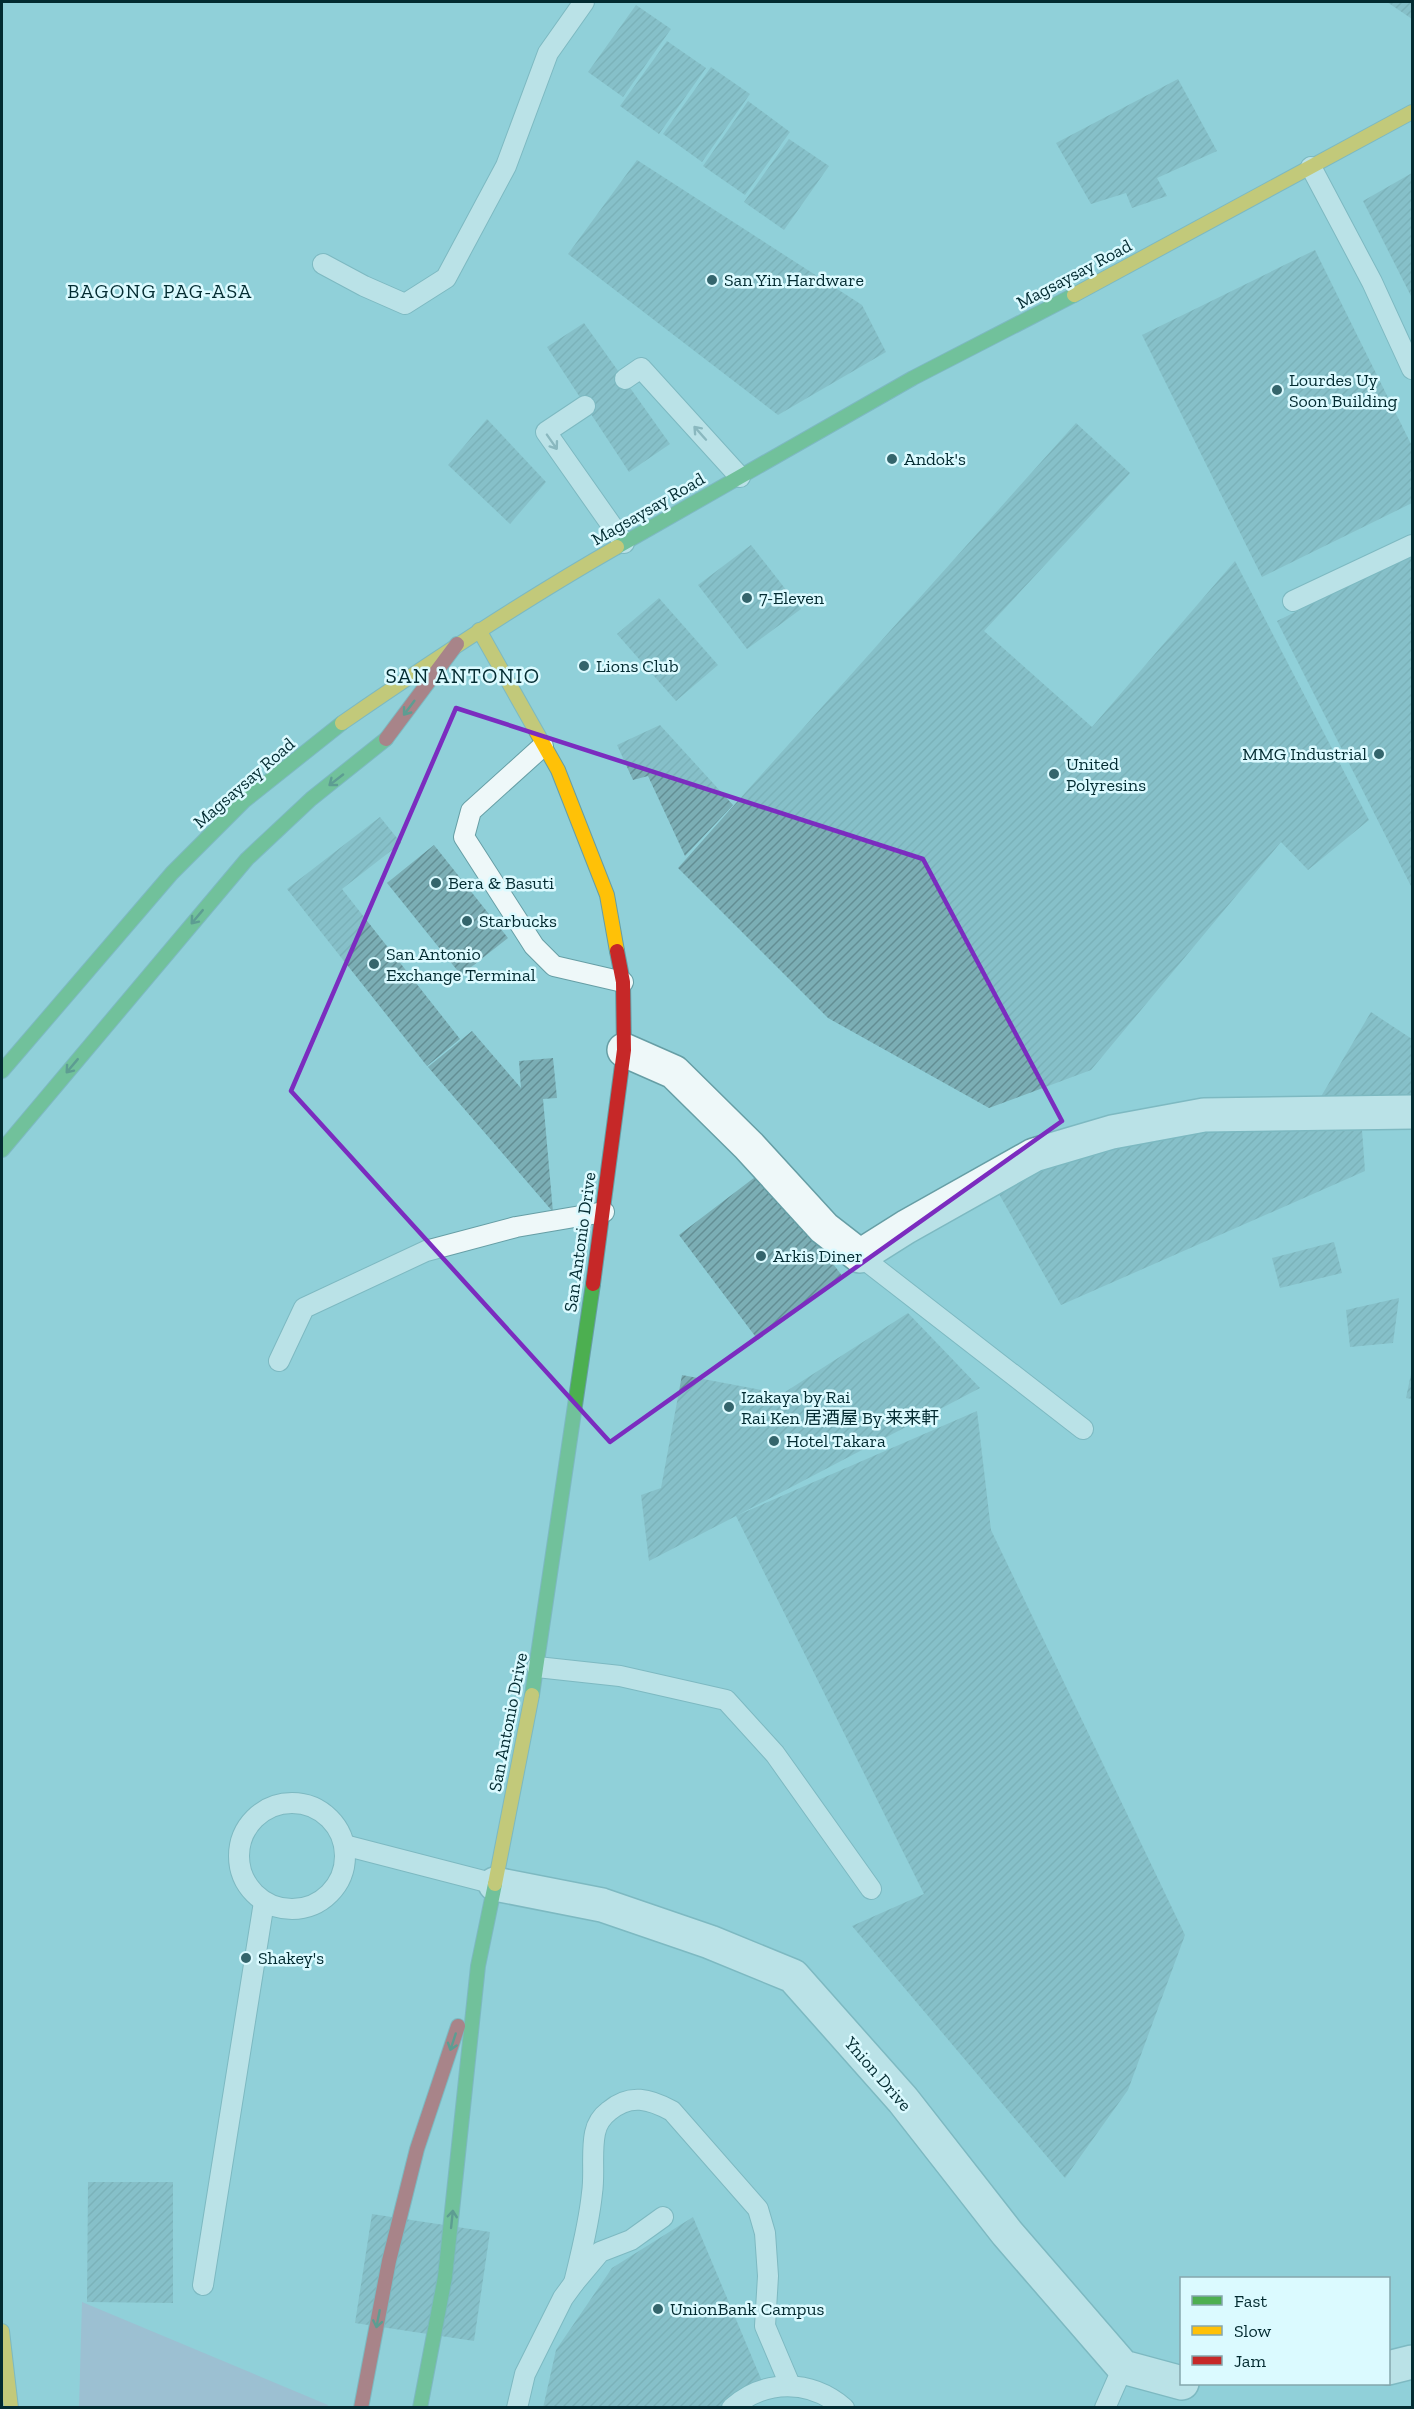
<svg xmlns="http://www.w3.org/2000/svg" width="1414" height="2409" font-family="'Zilla Slab','Noto Sans SC',serif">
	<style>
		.green { fill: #abadca }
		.building { fill: url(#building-hatch) }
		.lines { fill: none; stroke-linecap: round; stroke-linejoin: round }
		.lane-casing { stroke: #669ea5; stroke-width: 22 }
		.street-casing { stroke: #669ea5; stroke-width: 36 }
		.fast-casing { stroke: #669ea5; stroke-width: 16 }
		.slow-casing { stroke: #669ea5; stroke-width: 16 }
		.jam-casing { stroke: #669ea5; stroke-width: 16 }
		.lane { stroke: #eef8f9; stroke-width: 20 }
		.street { stroke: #eef8f9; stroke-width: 33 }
		.fast { stroke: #4caf50; stroke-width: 14 }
		.slow { stroke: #ffc107; stroke-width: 14 }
		.jam { stroke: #c62828; stroke-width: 14 }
		.oneway { stroke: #849c9f }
		.oneway2 { stroke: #20603d }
		.marked { fill: none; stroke: #7b2cbf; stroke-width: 4.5; stroke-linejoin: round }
		.poi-dot { fill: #34656c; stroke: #dbfaff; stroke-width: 2 }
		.labels { text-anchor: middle; stroke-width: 5; stroke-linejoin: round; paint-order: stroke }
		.street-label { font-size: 18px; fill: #032b31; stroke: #dbfaff }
		.poi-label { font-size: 18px; fill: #032b31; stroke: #dbfaff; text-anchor: start }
		.neighbourhood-label { font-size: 20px; letter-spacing: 1.5px; fill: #032b31; stroke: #dbfaff }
		.quarter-label { font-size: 21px; letter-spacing: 1.5px; fill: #032b31; stroke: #dbfaff }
	</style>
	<defs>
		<pattern id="building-hatch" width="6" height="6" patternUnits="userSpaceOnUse" patternTransform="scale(1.5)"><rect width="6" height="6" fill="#7baeb5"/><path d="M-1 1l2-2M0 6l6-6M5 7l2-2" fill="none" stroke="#638e94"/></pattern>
	</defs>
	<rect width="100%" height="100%" fill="#90d0d9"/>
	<path class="green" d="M 82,2302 L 328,2405 L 327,2407 L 79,2407 Z"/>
	<g class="building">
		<path d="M 1387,2 L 1412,2 L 1412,19 Z"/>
		<path d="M 636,5 L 671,29 L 623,97 L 588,72 Z"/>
		<path d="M 667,41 L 706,68 L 659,134 L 620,106 Z"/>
		<path d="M 711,67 L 750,94 L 702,162 L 663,134 Z"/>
		<path d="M 1178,79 L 1217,151 L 1157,178 L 1167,196 L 1132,208 L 1126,193 L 1091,204 L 1056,143 Z"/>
		<path d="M 748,101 L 790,132 L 745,195 L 703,166 Z"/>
		<path d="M 789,139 L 829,166 L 784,230 L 744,202 Z"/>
		<path d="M 637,160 L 862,305 L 886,352 L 778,415 L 568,254 Z"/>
		<path d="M 1412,173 L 1412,298 L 1363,201 Z"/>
		<path d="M 1315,250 L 1412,446 L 1412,503 L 1262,577 L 1142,335 Z"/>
		<path d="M 584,323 L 670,444 L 629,472 L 547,347 Z"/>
		<path d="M 487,419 L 546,482 L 510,524 L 448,465 Z"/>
		<path d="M 1076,423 L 1130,473 L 984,631 L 1092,727 L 1235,561 L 1369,820 L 1308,870 L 1281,842 L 1091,1070 L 989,1108 L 828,1018 L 678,868 Z"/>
		<path d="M 751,545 L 801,609 L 747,649 L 698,585 Z"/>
		<path d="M 1412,554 L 1412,888 L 1277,621 Z"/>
		<path d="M 659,598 L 718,665 L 676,701 L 617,634 Z"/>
		<path d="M 660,725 L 733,805 L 685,856 L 648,776 L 633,780 L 617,745 Z"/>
		<path d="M 380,817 L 401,843 L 342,889 L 460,1039 L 427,1066 L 287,889 Z"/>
		<path d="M 434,845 L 508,938 L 461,975 L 387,883 Z"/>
		<path d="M 1371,1012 L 1412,1039 L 1412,1096 L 1319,1100 Z"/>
		<path d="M 472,1031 L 521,1088 L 519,1061 L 553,1058 L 557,1098 L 543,1099 L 553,1212 L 428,1067 Z"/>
		<path d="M 1182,1130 L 1362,1130 L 1365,1171 L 1061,1305 L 994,1185 Z"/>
		<path d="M 763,1171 L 843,1277 L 758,1340 L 679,1235 Z"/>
		<path d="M 1334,1242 L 1342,1273 L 1280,1288 L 1272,1258 Z"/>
		<path d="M 1399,1298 L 1393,1343 L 1350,1347 L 1346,1310 Z"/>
		<path d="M 908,1313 L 980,1388 L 738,1515 L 977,1411 L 991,1530 L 1185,1935 L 1128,2090 L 1065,2178 L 852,1926 L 924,1894 L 736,1516 L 649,1561 L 641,1495 L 661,1488 L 682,1375 L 782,1394 Z"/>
		<path d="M 1411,1374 L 1412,1374 L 1412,1399 L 1406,1398 Z"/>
		<path d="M 88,2182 L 173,2182 L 173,2303 L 87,2302 Z"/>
		<path d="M 372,2214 L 490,2232 L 474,2341 L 355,2323 Z"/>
		<path d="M 693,2217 L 764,2386 L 738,2393 L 719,2408 L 543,2408 L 556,2350 L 612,2268 Z"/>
	</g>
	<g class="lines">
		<g class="lane-casing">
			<g id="lane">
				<path d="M 1311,167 L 1372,282 L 1412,369"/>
				<path d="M 323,264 L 364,286 L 405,304 L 446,278 L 506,166 L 548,53 L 584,2"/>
				<path d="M 625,379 L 641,368 L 740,477"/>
				<path d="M 585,406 L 546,432 L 624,543"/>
				<path d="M 1293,601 L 1412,545"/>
				<path d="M 543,746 L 471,811 L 464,837 L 534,946 L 554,966 L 623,982"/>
				<path d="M 860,1256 L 1083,1429"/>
				<path d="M 279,1361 L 304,1308 L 426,1251 L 516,1227 L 604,1212"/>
				<path d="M 537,1667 L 620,1676 L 726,1700 L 775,1754 L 871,1889"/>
				<circle cx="292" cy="1856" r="53"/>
				<path d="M 344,1845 L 495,1884"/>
				<path d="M 574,2283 C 581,2254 589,2224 592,2193 C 595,2174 591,2153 595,2133 C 597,2123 601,2117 609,2111 C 630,2093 650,2099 672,2111 L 758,2209 L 765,2233 L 768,2276 L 765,2326 L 790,2385"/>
				<path d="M 203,2285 L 264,1902"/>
				<path d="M 517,2408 L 525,2374 L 563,2298 L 574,2283 L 600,2252 L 631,2240 L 663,2217"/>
				<path d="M 732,2408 C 765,2379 810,2379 844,2408"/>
				<path d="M 1105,2408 L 1123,2367"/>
			</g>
		</g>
		<g class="street-casing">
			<g id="street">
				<path d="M 624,1050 L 674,1072 L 749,1146 L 824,1228 L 860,1256 L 906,1227 L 1034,1155 L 1112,1132 L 1204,1115 L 1412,1112"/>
				<path d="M 495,1884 L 602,1905 L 710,1942 L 793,1976 L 903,2100 L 1007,2233 L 1123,2367 L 1182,2383"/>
				<path d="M 1388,2368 L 1412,2362"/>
			</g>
		</g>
		<g class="fast-casing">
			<g id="fast">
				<path d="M 617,547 L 913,378 L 1074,295"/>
				<path d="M 2,1071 L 172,873 L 244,801 L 342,723"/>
				<path d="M 2,1150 L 247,859 L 311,799 L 386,739"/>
				<path d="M 532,1695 L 593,1284"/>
				<path d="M 420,2408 L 445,2277 L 478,1966 L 495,1884"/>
			</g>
		</g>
		<g class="slow-casing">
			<g id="slow">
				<path d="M 1074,295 L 1412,112"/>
				<path d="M 479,630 L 558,770 L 607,895 L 617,951"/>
				<path d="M 342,723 C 432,661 522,601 617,547"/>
				<path d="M 495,1884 L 532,1695"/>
				<path d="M 2,2331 L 11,2408"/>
			</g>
		</g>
		<g class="jam-casing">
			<g id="jam">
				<path d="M 386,739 L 457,644"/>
				<path d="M 593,1284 L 624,1050 L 623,982 L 617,951"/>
				<path d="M 361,2408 L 389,2261 L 417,2149 L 458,2026"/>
			</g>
		</g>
		<use href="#lane" class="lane"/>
		<use href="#street" class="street"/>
		<use href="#fast" class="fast"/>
		<use href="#slow" class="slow"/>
		<use href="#jam" class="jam"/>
	</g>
	<defs><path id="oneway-shaft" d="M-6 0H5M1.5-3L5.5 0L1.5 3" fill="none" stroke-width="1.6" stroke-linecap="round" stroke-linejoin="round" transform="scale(1.5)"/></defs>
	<g class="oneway">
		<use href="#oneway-shaft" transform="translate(700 433) rotate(-132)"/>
		<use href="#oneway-shaft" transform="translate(552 442) rotate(55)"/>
	</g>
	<g class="oneway2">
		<use href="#oneway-shaft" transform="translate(409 708) rotate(127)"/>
		<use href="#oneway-shaft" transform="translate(336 780) rotate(142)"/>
		<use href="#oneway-shaft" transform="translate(197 917) rotate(130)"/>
		<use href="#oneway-shaft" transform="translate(72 1066) rotate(130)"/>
		<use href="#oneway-shaft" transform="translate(453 2042) rotate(108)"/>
		<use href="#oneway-shaft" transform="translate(452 2219) rotate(-84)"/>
		<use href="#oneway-shaft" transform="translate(378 2319) rotate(101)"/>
	</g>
	<path d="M0 0H1414V2409H0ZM 456,708 L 923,859 L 1062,1121 L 610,1442 L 291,1091 Z" fill="#90d0d9" fill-opacity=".55" fill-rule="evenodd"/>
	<path class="marked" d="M 456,708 L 923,859 L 1062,1121 L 610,1442 L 291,1091 Z"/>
	<g class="poi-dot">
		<circle cx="712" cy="280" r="6"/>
		<circle cx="1277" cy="390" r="6"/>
		<circle cx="892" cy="459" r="6"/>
		<circle cx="747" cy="598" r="6"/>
		<circle cx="584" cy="666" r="6"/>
		<circle cx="1379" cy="754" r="6"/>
		<circle cx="1054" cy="774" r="6"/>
		<circle cx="436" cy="883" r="6"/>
		<circle cx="467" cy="921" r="6"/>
		<circle cx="374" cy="964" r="6"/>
		<circle cx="761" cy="1256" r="6"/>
		<circle cx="729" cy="1407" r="6"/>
		<circle cx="774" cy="1441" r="6"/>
		<circle cx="246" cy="1958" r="6"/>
		<circle cx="658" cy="2309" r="6"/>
	</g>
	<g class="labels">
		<g class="street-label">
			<text transform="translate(1074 274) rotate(-28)" y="6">Magsaysay Road</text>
			<text transform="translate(648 509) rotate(-30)" y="6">Magsaysay Road</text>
			<text transform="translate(244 783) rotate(-41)" y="6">Magsaysay Road</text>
			<text transform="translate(580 1242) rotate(-82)" y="6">San Antonio Drive</text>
			<text transform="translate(508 1722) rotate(-79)" y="6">San Antonio Drive</text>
			<text transform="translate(878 2074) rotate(49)" y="6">Ynion Drive</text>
		</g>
		<g class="poi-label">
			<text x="724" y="286">San Yin Hardware</text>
			<text x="1289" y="386">Lourdes Uy<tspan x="1289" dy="21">Soon Building</tspan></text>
			<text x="904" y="465">Andok's</text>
			<text x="759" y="604">7-Eleven</text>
			<text x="596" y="672">Lions Club</text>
			<text x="1367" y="760" text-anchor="end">MMG Industrial</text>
			<text x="1066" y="770">United<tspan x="1066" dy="21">Polyresins</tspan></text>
			<text x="448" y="889">Bera &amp; Basuti</text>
			<text x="479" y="927">Starbucks</text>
			<text x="386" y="960">San Antonio<tspan x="386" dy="21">Exchange Terminal</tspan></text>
			<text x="773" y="1262">Arkis Diner</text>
			<text x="741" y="1403">Izakaya by Rai<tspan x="741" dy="21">Rai Ken 居酒屋 By 来来軒</tspan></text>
			<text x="786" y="1447">Hotel Takara</text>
			<text x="258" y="1964">Shakey's</text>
			<text x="670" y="2315">UnionBank Campus</text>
		</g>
		<g class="neighbourhood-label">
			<text x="160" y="298">BAGONG PAG-ASA</text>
		</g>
		<g class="quarter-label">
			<text x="463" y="683">SAN ANTONIO</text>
		</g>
	</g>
	<rect width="1414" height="2409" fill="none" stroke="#032b31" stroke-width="6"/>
	<rect x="1180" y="2277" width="210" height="108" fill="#dbfaff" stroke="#85a7ad" stroke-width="1.5"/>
	<rect x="1192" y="2296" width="30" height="9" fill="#4caf50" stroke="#85a7ad" stroke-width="1.5"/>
	<text x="1234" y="2307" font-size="18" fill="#032b31">Fast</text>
	<rect x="1192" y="2326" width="30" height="9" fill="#ffc107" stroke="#85a7ad" stroke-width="1.5"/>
	<text x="1234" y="2337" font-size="18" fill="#032b31">Slow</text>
	<rect x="1192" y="2356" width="30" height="9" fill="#c62828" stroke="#85a7ad" stroke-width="1.5"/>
	<text x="1234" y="2367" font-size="18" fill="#032b31">Jam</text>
</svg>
